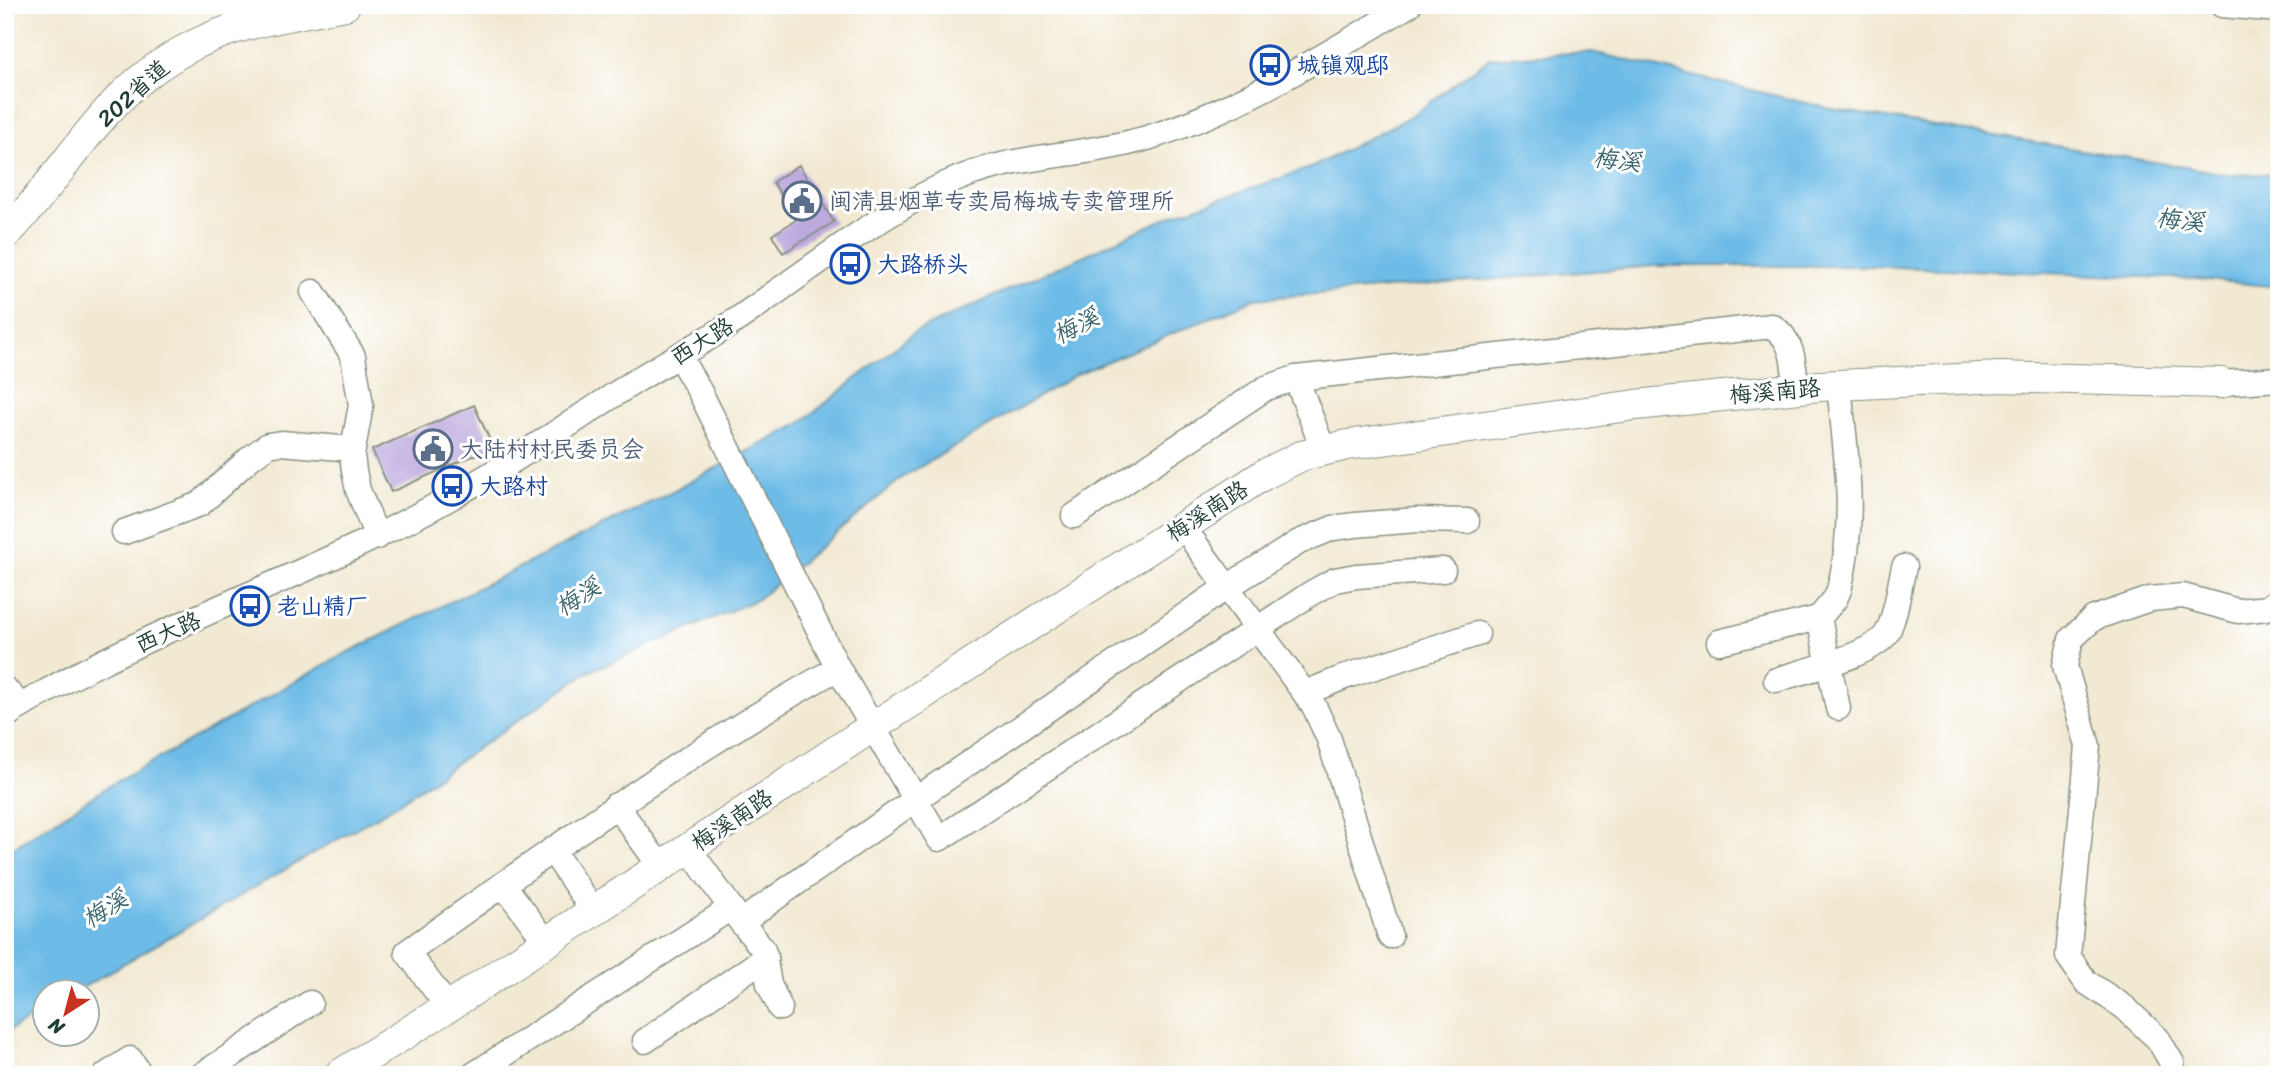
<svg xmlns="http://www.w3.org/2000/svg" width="2284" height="1080" font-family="Sriracha,'LXGW WenKai TC',sans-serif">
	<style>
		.water { fill: #6dbbe7; stroke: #467c8e; stroke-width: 2 }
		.building { fill: #bca9de }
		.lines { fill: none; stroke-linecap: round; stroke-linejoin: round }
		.minor-casing { stroke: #889384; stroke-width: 27 }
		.major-casing { stroke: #889384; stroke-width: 32 }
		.minor { stroke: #fff; stroke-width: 24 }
		.major { stroke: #fff; stroke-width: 30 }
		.labels { text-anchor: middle; stroke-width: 6; stroke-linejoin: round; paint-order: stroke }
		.transit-label { font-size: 23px; fill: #164399; stroke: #fff; text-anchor: start }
		.street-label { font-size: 23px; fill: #1f3d34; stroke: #fff }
		.service-label { font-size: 23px; fill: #4e5e75; stroke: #fff; text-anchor: start }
		.water-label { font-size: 24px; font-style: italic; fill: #36636a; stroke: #fff }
	</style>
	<rect width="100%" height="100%" fill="#fff"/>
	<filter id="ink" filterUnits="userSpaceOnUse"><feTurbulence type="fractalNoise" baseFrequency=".0143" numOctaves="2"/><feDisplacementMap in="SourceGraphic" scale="14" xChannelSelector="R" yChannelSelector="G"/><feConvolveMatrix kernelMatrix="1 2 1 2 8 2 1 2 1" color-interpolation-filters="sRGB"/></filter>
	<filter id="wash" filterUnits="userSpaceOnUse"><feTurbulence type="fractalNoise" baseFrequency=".00686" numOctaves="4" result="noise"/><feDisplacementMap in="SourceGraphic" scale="28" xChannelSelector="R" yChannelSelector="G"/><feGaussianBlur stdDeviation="1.57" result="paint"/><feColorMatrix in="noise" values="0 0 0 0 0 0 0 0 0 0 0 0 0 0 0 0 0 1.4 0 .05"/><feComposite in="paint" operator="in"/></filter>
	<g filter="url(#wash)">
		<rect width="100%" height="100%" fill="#f2e9d3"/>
		<path class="water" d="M 1592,52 L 1832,109 L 2233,175 L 2279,174 L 2279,287 L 2196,279 L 1869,266 L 1655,266 L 1254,299 L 1077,374 L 903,477 L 758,599 L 586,673 L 393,807 L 75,992 L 46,992 L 45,1010 L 5,1033 L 5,853 L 109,786 L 341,656 L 659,498 L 798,425 L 915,332 L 1173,215 L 1313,167 L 1413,115 L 1489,58 Z"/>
		<g id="blocks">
			<g class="building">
				<path d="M 799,165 L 834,222 L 783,253 L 772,235 L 796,220 L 773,182 Z"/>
				<path d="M 474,405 L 493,447 L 391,492 L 372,450 Z"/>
			</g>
		</g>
	</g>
	<g filter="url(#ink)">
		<use href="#blocks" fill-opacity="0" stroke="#889384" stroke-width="2"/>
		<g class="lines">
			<g class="minor-casing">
				<g id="minor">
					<path d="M 2222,5 L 2279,10"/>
					<path d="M 313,292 L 353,356 L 361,405 L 352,455 L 354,471 L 358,490 L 377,537"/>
					<path d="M 679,356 L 700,392 L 838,668 L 939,839 L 1313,592 L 1335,580 L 1356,576 L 1443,570"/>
					<path d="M 1296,378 L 1323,449"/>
					<path d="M 2221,383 L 2279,379"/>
					<path d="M 1074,516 L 1266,388 L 1296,378 L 1772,326 C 1794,340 1794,365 1796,388"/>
					<path d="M 124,532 L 200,504 L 249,459 L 268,445 L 281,443 L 353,449"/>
					<path d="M 1194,542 L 1314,706 L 1329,739 L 1390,936"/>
					<path d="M 1719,642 L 1819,618"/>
					<path d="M 1776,680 C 1802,671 1877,655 1888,631 C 1897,612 1899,587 1904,567"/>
					<path d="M 5,689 L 21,706"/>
					<path d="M 1305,693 L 1347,676 L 1477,634"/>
					<path d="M 1838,708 L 1819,618 L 1835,599 L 1839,590 C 1857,518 1846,458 1839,385"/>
					<path d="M 5,716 C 147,627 310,578 455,495 C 518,460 576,419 637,380 C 666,362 697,346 726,327 C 797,280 868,220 946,184 C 1010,153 1080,158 1147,138 C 1241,109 1325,55 1409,5"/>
					<path d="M 616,805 L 661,867"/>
					<path d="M 689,849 L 741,922 L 919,797 L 1227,587 L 1299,542 L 1333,528 L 1355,525 L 1417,520 L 1467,521"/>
					<path d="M 552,850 L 594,912"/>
					<path d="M 503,884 L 547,943"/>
					<path d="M 741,922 L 763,949 L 769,984 L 780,1008"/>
					<path d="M 448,1007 L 407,952 C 548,853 687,752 838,668"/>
					<path d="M 645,1041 L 766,957"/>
					<path d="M 106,1075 L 130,1059 L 141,1075"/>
					<path d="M 202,1075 L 310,1003"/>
					<path d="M 473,1075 L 731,908"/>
					<path d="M 2171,1075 L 2172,1063 L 2158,1039 L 2124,1007 L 2086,982 L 2068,956 L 2088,746 L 2065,666 L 2071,639 L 2094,618 L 2150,599 L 2183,596 L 2238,611 L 2267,608 L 2279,599"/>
				</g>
			</g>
			<g class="major-casing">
				<g id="major">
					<path d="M 5,235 C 45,195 75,145 114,104 C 150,66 200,36 251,24 C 282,16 314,11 345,5"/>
					<path d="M 339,1075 L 448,1007 L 851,741 L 1263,475 L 1301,456 L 1347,445 L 1636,405 L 1819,386 L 2000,377 L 2221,383"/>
				</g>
			</g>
			<use href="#minor" class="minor"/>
			<use href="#major" class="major"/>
		</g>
	</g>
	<defs>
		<g id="bus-ring" transform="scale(2.0125)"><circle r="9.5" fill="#fff" stroke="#1a4fb4" stroke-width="1.5"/><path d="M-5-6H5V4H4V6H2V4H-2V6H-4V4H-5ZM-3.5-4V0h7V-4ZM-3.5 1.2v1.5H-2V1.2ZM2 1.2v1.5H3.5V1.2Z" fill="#1a4fb4"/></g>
		<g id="civic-ring" transform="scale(2.0125)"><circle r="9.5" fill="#fff" stroke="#5c6f8a" stroke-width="1.5"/><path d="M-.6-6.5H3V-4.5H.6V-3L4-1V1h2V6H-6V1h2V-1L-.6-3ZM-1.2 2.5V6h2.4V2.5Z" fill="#5c6f8a"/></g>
	</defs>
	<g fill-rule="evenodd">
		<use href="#bus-ring" x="1270" y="65"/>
		<use href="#civic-ring" x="802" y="201"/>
		<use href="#bus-ring" x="850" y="264"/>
		<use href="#civic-ring" x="433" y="449"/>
		<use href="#bus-ring" x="452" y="486"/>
		<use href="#bus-ring" x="250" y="606"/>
	</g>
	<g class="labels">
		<g class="transit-label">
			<text x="1297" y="73">城镇观邸</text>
			<text x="877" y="272">大路桥头</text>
			<text x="479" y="494">大路村</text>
			<text x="277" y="614">老山精厂</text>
		</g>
		<g class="street-label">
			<text transform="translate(133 93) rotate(-42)" y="8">202省道</text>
			<text transform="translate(702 341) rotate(-32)" y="8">西大路</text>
			<text transform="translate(1775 391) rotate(-5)" y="8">梅溪南路</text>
			<text transform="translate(1207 511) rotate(-33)" y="8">梅溪南路</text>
			<text transform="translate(168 632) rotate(-24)" y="8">西大路</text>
			<text transform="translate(732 820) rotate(-34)" y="8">梅溪南路</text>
		</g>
		<g class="service-label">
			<text x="829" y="209">闽清县烟草专卖局梅城专卖管理所</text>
			<text x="460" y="457">大陆村村民委员会</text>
		</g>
		<g class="water-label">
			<text transform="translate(1617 160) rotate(6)" y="8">梅溪</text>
			<text transform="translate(2180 220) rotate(6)" y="8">梅溪</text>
			<text transform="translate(1076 326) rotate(-28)" y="8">梅溪</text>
			<text transform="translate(578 597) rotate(-33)" y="8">梅溪</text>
			<text transform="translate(105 909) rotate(-33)" y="8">梅溪</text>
		</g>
	</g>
	<rect width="2284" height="1080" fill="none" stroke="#fff" stroke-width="28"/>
	<g transform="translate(66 1013) rotate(216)"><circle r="33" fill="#ffffff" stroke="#a5b1ae" stroke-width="2"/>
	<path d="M0-5L12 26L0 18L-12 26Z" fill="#c8321e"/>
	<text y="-10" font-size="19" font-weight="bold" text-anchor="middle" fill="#1f3d34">N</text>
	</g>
</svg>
